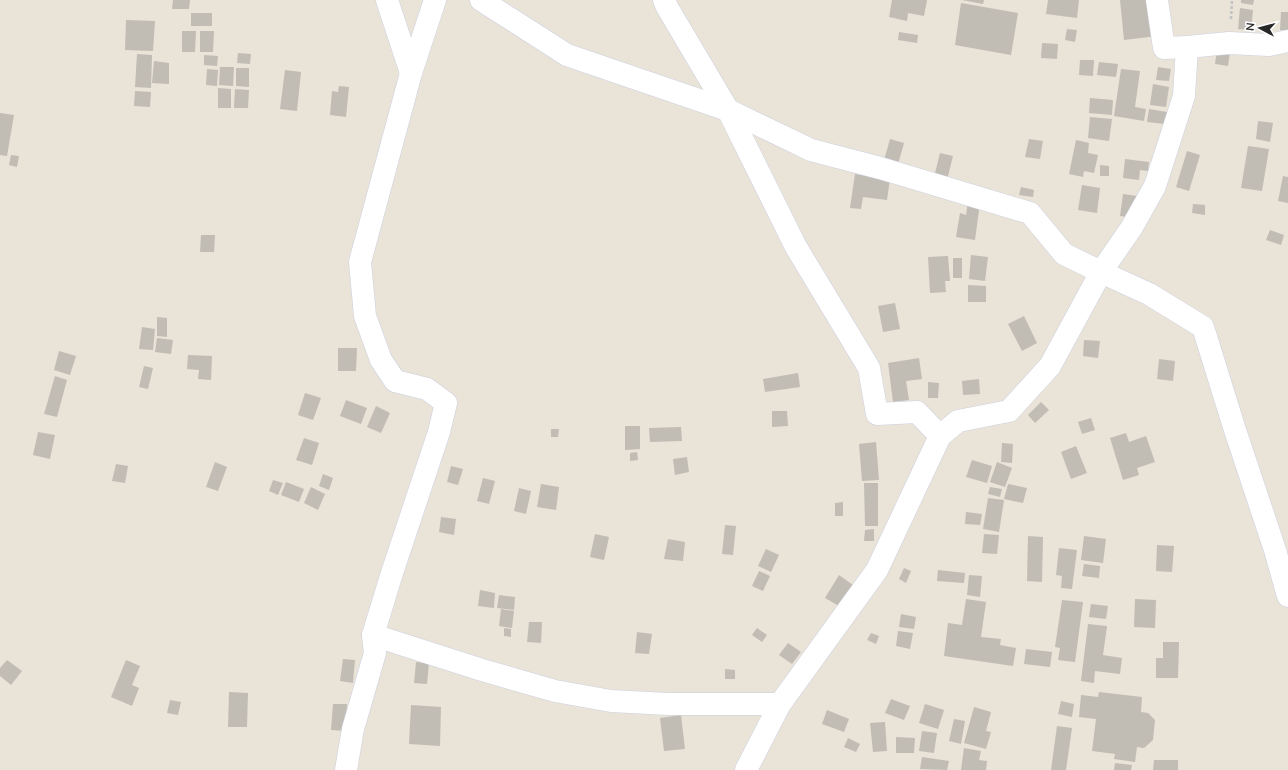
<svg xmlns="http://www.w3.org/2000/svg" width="1288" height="770" font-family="'Nunito Sans',sans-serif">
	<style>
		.building { fill: #c1bdb5 }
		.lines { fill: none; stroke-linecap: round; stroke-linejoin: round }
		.minor-casing { stroke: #cdd0e0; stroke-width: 23 }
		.path { stroke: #c3c3c3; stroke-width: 2.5; stroke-dasharray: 3 2; stroke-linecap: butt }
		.minor { stroke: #fff; stroke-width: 22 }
	</style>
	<rect width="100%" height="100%" fill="#e9e3d8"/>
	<g class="building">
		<path d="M 173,0 L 190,0 L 189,9 L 172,9 Z"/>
		<path d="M 892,0 L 927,0 L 924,16 L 908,13 L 907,21 L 889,17 Z"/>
		<path d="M 962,0 L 984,0 L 983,4 Z"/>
		<path d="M 1048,0 L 1079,0 L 1077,18 L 1046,14 Z"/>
		<path d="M 1120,0 L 1153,0 L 1157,36 L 1124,40 Z"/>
		<path d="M 1241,0 L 1254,0 L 1253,5 L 1241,3 Z"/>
		<path d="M 961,3 L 1018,13 L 1011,55 L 955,45 Z"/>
		<path d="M 1240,8 L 1253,10 L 1251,30 L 1238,29 Z"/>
		<path d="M 1281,12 L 1288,12 L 1288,31 L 1280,30 Z"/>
		<rect x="191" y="13" width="21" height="13"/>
		<path d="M 126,20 L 155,21 L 153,51 L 125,50 Z"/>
		<path d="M 1067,29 L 1077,30 L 1075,42 L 1065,40 Z"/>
		<path d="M 182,31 L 196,31 L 195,52 L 182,52 Z"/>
		<path d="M 200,31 L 214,31 L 213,52 L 200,52 Z"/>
		<path d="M 899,32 L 918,35 L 917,43 L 898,40 Z"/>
		<path d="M 1042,43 L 1058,44 L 1057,59 L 1041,58 Z"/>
		<path d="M 1217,50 L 1230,52 L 1228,66 L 1215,64 Z"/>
		<path d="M 238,53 L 251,54 L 250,64 L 237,63 Z"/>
		<path d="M 137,54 L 152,55 L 151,88 L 135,87 Z"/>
		<path d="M 204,55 L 218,56 L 217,66 L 204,65 Z"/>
		<path d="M 1080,60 L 1094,60 L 1093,76 L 1079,75 Z"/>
		<path d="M 154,61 L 169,63 L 169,84 L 152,83 Z"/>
		<path d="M 1099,62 L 1118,64 L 1116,77 L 1097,75 Z"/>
		<path d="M 220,67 L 234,67 L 233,86 L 219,85 Z"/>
		<path d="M 1158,67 L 1171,69 L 1169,81 L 1156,80 Z"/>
		<path d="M 236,68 L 249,68 L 249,87 L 236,86 Z"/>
		<path d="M 207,69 L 218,70 L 217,86 L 206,85 Z"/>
		<path d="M 1121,69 L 1140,71 L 1135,107 L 1146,109 L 1144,121 L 1114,116 Z"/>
		<path d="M 285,70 L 301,72 L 297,111 L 280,109 Z"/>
		<path d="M 1153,84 L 1169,87 L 1166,107 L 1150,105 Z"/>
		<path d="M 339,86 L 349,87 L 346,117 L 330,115 L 332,91 L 338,92 Z"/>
		<path d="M 218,88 L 231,89 L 231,108 L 218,108 Z"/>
		<path d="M 235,89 L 249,90 L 248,108 L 234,108 Z"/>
		<path d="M 135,91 L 151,92 L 150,107 L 134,106 Z"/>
		<path d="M 1090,98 L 1113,100 L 1112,115 L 1089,113 Z"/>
		<path d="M 1149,109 L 1167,112 L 1165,124 L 1147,122 Z"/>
		<path d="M 0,113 L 14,115 L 7,156 L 0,155 Z"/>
		<path d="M 1090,117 L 1112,119 L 1109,141 L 1088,138 Z"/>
		<path d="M 1258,121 L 1273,123 L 1270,142 L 1256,139 Z"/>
		<path d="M 890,139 L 904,143 L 897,168 L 883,164 Z"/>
		<path d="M 1029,139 L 1043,141 L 1040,159 L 1025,157 Z"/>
		<path d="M 1076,140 L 1089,143 L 1088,153 L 1098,155 L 1094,173 L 1084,171 L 1083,177 L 1069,174 Z"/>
		<path d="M 1248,146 L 1269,149 L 1262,191 L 1241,188 Z"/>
		<path d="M 1187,151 L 1200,155 L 1189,191 L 1176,187 Z"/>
		<path d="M 940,153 L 953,156 L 947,180 L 934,177 Z"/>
		<path d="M 11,155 L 19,156 L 17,167 L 9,165 Z"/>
		<path d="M 1125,159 L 1149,162 L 1148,171 L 1140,170 L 1139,180 L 1123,178 Z"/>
		<path d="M 1100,165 L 1109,166 L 1109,176 L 1100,176 Z"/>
		<path d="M 855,174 L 890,179 L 887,200 L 863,197 L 861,209 L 850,208 Z"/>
		<path d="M 1283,176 L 1288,177 L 1288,203 L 1278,201 Z"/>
		<path d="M 1082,185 L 1100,188 L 1097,213 L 1078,210 Z"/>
		<path d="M 1021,187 L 1034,190 L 1033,197 L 1019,195 Z"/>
		<path d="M 1123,194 L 1137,196 L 1134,218 L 1120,216 Z"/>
		<path d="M 968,201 L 980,203 L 975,240 L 956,237 L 960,213 L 966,215 Z"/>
		<path d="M 1193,204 L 1205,205 L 1205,215 L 1192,213 Z"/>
		<path d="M 1270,230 L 1284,235 L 1281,245 L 1266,240 Z"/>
		<path d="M 201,235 L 215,235 L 214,252 L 200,252 Z"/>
		<path d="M 971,255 L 988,257 L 985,281 L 969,279 Z"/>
		<path d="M 948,256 L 950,281 L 945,281 L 946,292 L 930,293 L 928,257 Z"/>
		<rect x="953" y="258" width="9" height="20"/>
		<path d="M 968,285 L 986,286 L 986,302 L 968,302 Z"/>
		<path d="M 895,303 L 900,329 L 883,332 L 878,306 Z"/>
		<path d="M 1024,316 L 1037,343 L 1022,351 L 1008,324 Z"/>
		<path d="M 157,317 L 167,318 L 167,337 L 157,336 Z"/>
		<path d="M 142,327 L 155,329 L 153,350 L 139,349 Z"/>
		<path d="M 157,338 L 173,340 L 171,354 L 155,352 Z"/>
		<path d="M 1084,340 L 1100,341 L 1098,358 L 1083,356 Z"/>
		<path d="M 338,348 L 357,348 L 356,371 L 338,371 Z"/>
		<path d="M 59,351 L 76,356 L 70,375 L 54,370 Z"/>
		<path d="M 188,355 L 212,356 L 211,380 L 198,379 L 199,370 L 187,369 Z"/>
		<path d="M 919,358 L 922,379 L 906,381 L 909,400 L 893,402 L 888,363 Z"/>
		<path d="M 1159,359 L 1175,361 L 1173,381 L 1157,379 Z"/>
		<path d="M 144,366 L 153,368 L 148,389 L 139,387 Z"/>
		<path d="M 798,373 L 800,387 L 765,392 L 763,379 Z"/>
		<path d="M 55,376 L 67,380 L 57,417 L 44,414 Z"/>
		<path d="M 979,379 L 980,394 L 963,395 L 962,381 Z"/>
		<path d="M 928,382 L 939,383 L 938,398 L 928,398 Z"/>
		<path d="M 305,393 L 321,398 L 313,420 L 298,415 Z"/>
		<path d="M 346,400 L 367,408 L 361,424 L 340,416 Z"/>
		<path d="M 1041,402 L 1049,410 L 1035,423 L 1028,415 Z"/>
		<path d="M 376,406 L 390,413 L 381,433 L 367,427 Z"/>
		<path d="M 772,411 L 787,411 L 788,426 L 772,427 Z"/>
		<path d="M 1091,418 L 1095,430 L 1082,434 L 1078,422 Z"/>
		<path d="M 625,426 L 640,426 L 640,449 L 625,450 Z"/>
		<path d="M 681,427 L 682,441 L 650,442 L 649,428 Z"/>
		<path d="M 551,429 L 559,429 L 558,437 L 551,437 Z"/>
		<path d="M 38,432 L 55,435 L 50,459 L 33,455 Z"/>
		<path d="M 1126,433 L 1129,442 L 1146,436 L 1155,462 L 1137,468 L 1139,475 L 1123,480 L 1110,438 Z"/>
		<path d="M 304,438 L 319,443 L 312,465 L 296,460 Z"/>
		<path d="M 876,442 L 879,480 L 862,481 L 859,444 Z"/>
		<path d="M 1002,443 L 1013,444 L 1012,463 L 1001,462 Z"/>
		<path d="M 1076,446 L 1087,473 L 1071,479 L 1061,452 Z"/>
		<path d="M 637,452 L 638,460 L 630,461 L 630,453 Z"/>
		<path d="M 687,457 L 689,472 L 675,475 L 673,459 Z"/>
		<path d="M 972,460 L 992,466 L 987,483 L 966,477 Z"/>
		<path d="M 215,462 L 227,467 L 218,491 L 206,487 Z"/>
		<path d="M 997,462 L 1012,468 L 1005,487 L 990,482 Z"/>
		<path d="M 116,464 L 128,466 L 125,483 L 112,481 Z"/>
		<path d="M 451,466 L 463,469 L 458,485 L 447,482 Z"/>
		<path d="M 323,474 L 333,478 L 329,490 L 319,486 Z"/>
		<path d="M 483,478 L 495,481 L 489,504 L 477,501 Z"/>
		<path d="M 273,480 L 283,483 L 278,495 L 269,491 Z"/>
		<path d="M 286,482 L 304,489 L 299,502 L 281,495 Z"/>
		<path d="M 864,483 L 878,483 L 878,526 L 865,526 Z"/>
		<path d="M 541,484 L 559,487 L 556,510 L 537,507 Z"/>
		<path d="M 1008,484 L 1027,488 L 1023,503 L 1004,499 Z"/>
		<path d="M 311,487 L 325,494 L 318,510 L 304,503 Z"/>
		<path d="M 990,487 L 1002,489 L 1000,497 L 988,494 Z"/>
		<path d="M 519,488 L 531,491 L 526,514 L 514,511 Z"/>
		<path d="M 988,498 L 1004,500 L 999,532 L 983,529 Z"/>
		<path d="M 843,502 L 843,516 L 835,516 L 835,503 Z"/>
		<path d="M 966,512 L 982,514 L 980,525 L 965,524 Z"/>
		<path d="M 441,517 L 456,519 L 454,535 L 439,532 Z"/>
		<path d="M 725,525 L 736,526 L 733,555 L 722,554 Z"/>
		<path d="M 874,529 L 874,541 L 864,541 L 865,530 Z"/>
		<path d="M 595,534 L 609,537 L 604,560 L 590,557 Z"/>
		<path d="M 984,534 L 999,535 L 997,554 L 982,553 Z"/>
		<path d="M 1028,536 L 1043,537 L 1042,582 L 1027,581 Z"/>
		<path d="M 1084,536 L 1106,539 L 1103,563 L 1081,560 Z"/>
		<path d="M 668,539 L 685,542 L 683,561 L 664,559 Z"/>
		<path d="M 1157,545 L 1174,546 L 1172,572 L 1156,571 Z"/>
		<path d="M 1059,548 L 1077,550 L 1072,589 L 1061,588 L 1062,576 L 1056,575 Z"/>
		<path d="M 766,549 L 779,555 L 771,572 L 758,566 Z"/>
		<path d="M 1084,564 L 1100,566 L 1099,578 L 1082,576 Z"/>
		<path d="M 904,568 L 911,571 L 906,583 L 899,579 Z"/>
		<path d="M 938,570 L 965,573 L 964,583 L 937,581 Z"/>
		<path d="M 759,571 L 770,576 L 763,591 L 752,586 Z"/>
		<path d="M 839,575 L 853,585 L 839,606 L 825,598 Z"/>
		<path d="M 969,575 L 982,576 L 980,597 L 967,595 Z"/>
		<path d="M 480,590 L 495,593 L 494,608 L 478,606 Z"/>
		<path d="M 499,595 L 515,597 L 514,610 L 497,608 Z"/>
		<path d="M 966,599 L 986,602 L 981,637 L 1001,639 L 1000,645 L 1016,648 L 1013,666 L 944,656 L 948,623 L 962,625 Z"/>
		<path d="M 1135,599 L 1156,600 L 1155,628 L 1134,627 Z"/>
		<path d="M 1062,600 L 1083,602 L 1075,662 L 1058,660 L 1060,648 L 1055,647 Z"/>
		<path d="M 1091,604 L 1108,606 L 1106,619 L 1089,617 Z"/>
		<path d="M 501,609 L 514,611 L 512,628 L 499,626 Z"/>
		<path d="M 901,614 L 916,617 L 914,629 L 899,627 Z"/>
		<path d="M 529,622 L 542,622 L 541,643 L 527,642 Z"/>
		<path d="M 1088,624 L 1107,626 L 1103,655 L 1122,658 L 1120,674 L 1095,671 L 1094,683 L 1081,681 Z"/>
		<path d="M 504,628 L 511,629 L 511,637 L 504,636 Z"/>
		<path d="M 757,628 L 767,635 L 762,642 L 752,635 Z"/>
		<path d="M 898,631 L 913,633 L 910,649 L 896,646 Z"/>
		<path d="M 637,632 L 652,634 L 649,654 L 635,653 Z"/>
		<path d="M 871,633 L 879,636 L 876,644 L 867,640 Z"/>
		<path d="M 1163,642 L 1179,642 L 1178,678 L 1156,678 L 1156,658 L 1163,658 Z"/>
		<path d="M 788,643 L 801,652 L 792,664 L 779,655 Z"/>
		<path d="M 1026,649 L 1052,652 L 1050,667 L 1024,664 Z"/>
		<path d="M 343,659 L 355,660 L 353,683 L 340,681 Z"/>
		<path d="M 7,660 L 22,671 L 11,685 L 0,676 L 0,668 Z"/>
		<path d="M 126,660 L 140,666 L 132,685 L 139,688 L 132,706 L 111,697 Z"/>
		<path d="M 416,662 L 429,663 L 427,684 L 414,683 Z"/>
		<path d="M 725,669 L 735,670 L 735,679 L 725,679 Z"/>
		<path d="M 229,692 L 248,693 L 247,727 L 228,727 Z"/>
		<path d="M 1099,692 L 1142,697 L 1141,712 L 1148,713 L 1155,720 L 1153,740 L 1144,748 L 1137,747 L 1135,762 L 1114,759 L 1115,754 L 1092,751 L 1096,719 L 1079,717 L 1081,695 L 1098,697 Z"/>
		<path d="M 891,699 L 910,706 L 904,720 L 885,713 Z"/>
		<path d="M 170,700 L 181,702 L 178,715 L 167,713 Z"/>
		<path d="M 1061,701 L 1074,704 L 1072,717 L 1058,714 Z"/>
		<path d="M 333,704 L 347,704 L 346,731 L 331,730 Z"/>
		<path d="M 925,704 L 944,710 L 938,729 L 919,723 Z"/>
		<path d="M 411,705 L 441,707 L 440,746 L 409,744 Z"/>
		<path d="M 974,707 L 991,712 L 986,731 L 991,732 L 986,749 L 964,743 Z"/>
		<path d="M 827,710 L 849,719 L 844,732 L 822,724 Z"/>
		<path d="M 681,715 L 685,749 L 664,751 L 660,718 Z"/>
		<path d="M 954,719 L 965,721 L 961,744 L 949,741 Z"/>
		<path d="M 885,722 L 887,751 L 873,752 L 870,723 Z"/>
		<path d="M 1057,726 L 1072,728 L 1066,770 L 1051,770 Z"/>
		<path d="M 922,731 L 937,733 L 934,753 L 919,751 Z"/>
		<path d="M 896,737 L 915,738 L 914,753 L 896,753 Z"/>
		<path d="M 848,738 L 860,744 L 856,752 L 844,747 Z"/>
		<path d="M 964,748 L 981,751 L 979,760 L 987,761 L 986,770 L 961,770 Z"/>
		<path d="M 922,757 L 949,761 L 947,770 L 920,769 Z"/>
		<path d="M 1154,760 L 1178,760 L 1178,770 L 1153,770 Z"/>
		<path d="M 1115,763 L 1132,765 L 1131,770 L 1114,770 Z"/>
	</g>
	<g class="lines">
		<g class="minor-casing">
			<g id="minor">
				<path d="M 387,0 L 411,73"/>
				<path d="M 481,0 L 567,55 L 728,110 L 811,150 L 880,168 L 1030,213 L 1064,254 L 1101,272 L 1149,294 L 1203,327 L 1234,427 L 1275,550 L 1288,596"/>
				<path d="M 664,0 L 667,7 L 728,110 L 796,247 L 869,368 L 877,414 L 917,412 L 940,436"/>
				<path d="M 1157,0 L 1164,48 L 1187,47 L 1229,43 L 1269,45 L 1288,41"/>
				<path d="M 373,635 L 482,670 L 555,691 L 611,701 L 668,704 L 780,704"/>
				<path d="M 346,770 L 353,729 L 375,653 L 373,635 L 392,573 L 439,432 L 446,403 L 427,389 L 395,381 L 381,360 L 365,316 L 360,262 L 411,73 L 435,0"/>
				<path d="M 746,770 L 780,704 L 877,570 L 940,436 L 958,421 L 1009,411 L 1050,366 L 1101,272 L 1132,227 L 1155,186 L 1184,96 L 1187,47"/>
			</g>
		</g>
		<path class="path" d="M 1231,19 L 1232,0"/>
		<use href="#minor" class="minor"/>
	</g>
	<g transform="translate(1260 28) rotate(277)" stroke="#ffffff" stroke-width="3" paint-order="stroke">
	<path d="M0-3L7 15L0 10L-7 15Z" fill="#272727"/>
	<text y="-6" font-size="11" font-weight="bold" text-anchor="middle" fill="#272727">N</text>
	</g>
</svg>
